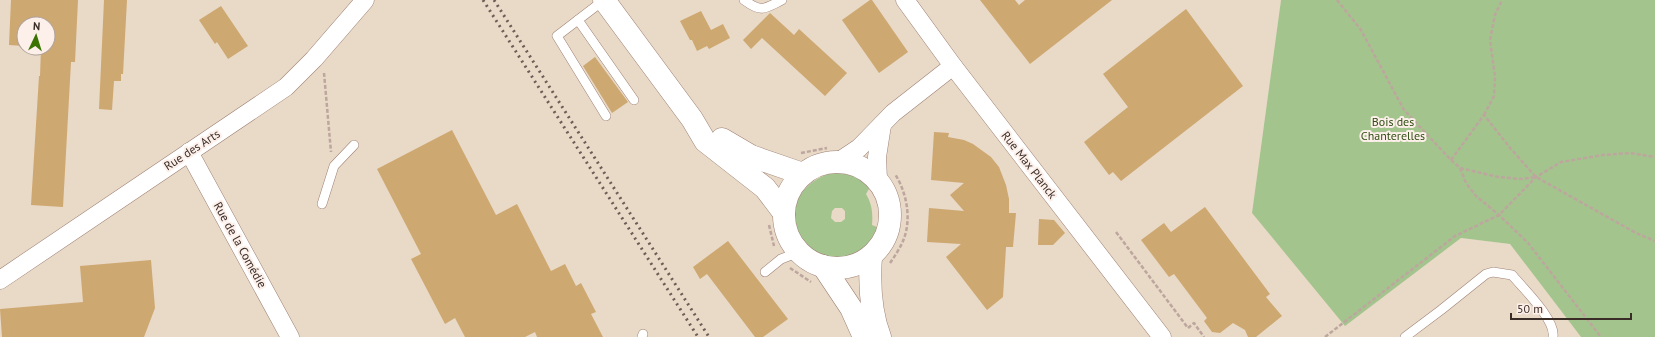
<svg xmlns="http://www.w3.org/2000/svg" width="1655" height="337" font-family="'PT Sans',sans-serif">
	<style>
		.commercial { fill: #e9d9c7; fill-rule: evenodd }
		.green { fill: #a4c48e; fill-rule: evenodd }
		.building { fill: #cea871 }
		.lines { fill: none; stroke-linecap: round; stroke-linejoin: round }
		.lane-casing { stroke: #9f8175; stroke-width: 10 }
		.street-casing { stroke: #9f8175; stroke-width: 19 }
		.secondary-casing { stroke: #9f8175; stroke-width: 23 }
		.path { stroke: #bda69e; stroke-width: 2.5; stroke-dasharray: 4 2; stroke-linecap: butt }
		.lane { stroke: #fff; stroke-width: 9 }
		.street { stroke: #fff; stroke-width: 18 }
		.secondary { stroke: #fff; stroke-width: 22 }
		.rail { stroke: #6d5d56; stroke-width: 3; stroke-dasharray: 2 4; stroke-linecap: butt }
		.labels { text-anchor: middle; stroke-width: 4; stroke-linejoin: round; paint-order: stroke }
		.park-label { font-size: 12px; fill: #314f15; stroke: #fdf0ea }
		.street-label { font-size: 12px; fill: #3a2d28; stroke: #fdf0ea }
	</style>
	<rect width="100%" height="100%" fill="#fadfd5"/>
	<path class="commercial" d="M 0,0 L 1281,0 L 1252,213 L 1345,325 L 1461,238 L 1510,244 L 1581,337 L 0,337 ZM 24,24 L 48,24 L 48,48 L 24,48 Z"/>
	<g class="green">
		<path d="M 1281,0 L 1655,0 L 1655,337 L 1581,337 L 1510,244 L 1461,238 L 1345,326 L 1252,213 Z"/>
		<path d="M 832,173 C 847,173 859,176 870,187 L 866,194 C 872,204 873,213 872,225 L 879,228 C 875,236 872,243 865,248 C 847,264 817,260 803,241 C 783,212 801,181 832,173 ZM 835,208 L 842,208 L 845,211 L 845,219 L 841,222 L 835,222 L 831,218 L 832,211 Z"/>
	</g>
	<g class="building">
		<path d="M 11,0 L 78,0 L 75,62 L 71,62 L 63,207 L 31,205 L 39,76 L 40,76 L 41,48 L 48,48 L 48,24 L 24,24 L 24,46 L 9,45 Z"/>
		<path d="M 104,0 L 127,0 L 123,74 L 121,74 L 121,81 L 114,81 L 112,110 L 99,109 Z"/>
		<path d="M 870,0 L 872,0 L 908,52 L 879,73 L 842,20 Z"/>
		<path d="M 980,0 L 1015,0 L 1019,5 L 1025,0 L 1112,0 L 1030,64 Z"/>
		<path d="M 221,6 L 248,46 L 228,59 L 217,42 L 215,44 L 199,20 Z"/>
		<path d="M 1186,9 L 1243,86 L 1121,181 L 1113,172 L 1109,175 L 1084,142 L 1128,107 L 1103,74 Z"/>
		<path d="M 701,11 L 711,30 L 723,24 L 730,38 L 709,49 L 707,46 L 697,51 L 692,40 L 690,40 L 680,21 Z"/>
		<path d="M 770,13 L 794,35 L 799,29 L 847,73 L 825,96 L 762,38 L 751,49 L 743,40 Z"/>
		<path d="M 595,57 L 628,102 L 612,113 L 583,66 Z"/>
		<path d="M 452,130 L 496,215 L 517,204 L 551,271 L 565,264 L 576,286 L 581,283 L 596,312 L 591,314 L 603,337 L 537,337 L 535,332 L 525,337 L 465,337 L 455,318 L 445,324 L 411,259 L 421,254 L 377,169 Z"/>
		<path d="M 934,132 L 949,133 L 948,137 L 964,140 L 973,144 L 991,157 L 999,167 L 1006,185 L 1009,199 L 1009,213 L 1016,213 L 1013,247 L 1006,247 L 1003,297 L 987,310 L 946,257 L 961,244 L 927,242 L 929,208 L 964,211 L 950,195 L 964,183 L 931,180 Z"/>
		<path d="M 1205,207 L 1270,294 L 1266,297 L 1282,316 L 1256,337 L 1248,337 L 1245,330 L 1233,323 L 1220,333 L 1212,332 L 1204,321 L 1207,318 L 1174,274 L 1169,277 L 1141,240 L 1164,223 L 1171,232 Z"/>
		<path d="M 1039,219 L 1054,220 L 1065,233 L 1053,245 L 1038,245 Z"/>
		<path d="M 728,241 L 788,319 L 763,337 L 755,337 L 707,274 L 700,279 L 693,267 Z"/>
		<path d="M 151,260 L 155,308 L 144,337 L 2,337 L 0,309 L 83,302 L 80,266 Z"/>
	</g>
	<g class="lines">
		<g class="lane-casing">
			<g id="lane">
				<path d="M 604,0 L 557,36 L 606,116"/>
				<path d="M 744,0 C 762,13 764,9 782,0"/>
				<path d="M 578,20 L 634,100"/>
				<path d="M 322,204 L 334,166 L 354,145"/>
				<path d="M 765,272 L 781,259 L 799,252"/>
				<path d="M 642,337 L 643,334"/>
				<path d="M 1405,337 L 1441,310 L 1486,274 L 1493,272 L 1512,275 C 1523,288 1556,320 1553,337"/>
			</g>
		</g>
		<g class="street-casing">
			<g id="street">
				<path d="M 905,0 L 953,66 L 1162,337"/>
				<path d="M 189,152 L 290,337"/>
				<path d="M 838,162 L 859,148 L 893,113 L 953,66"/>
				<path d="M 878,180 L 877,157 L 882,125"/>
				<path d="M 0,280 L 286,87 L 314,59 L 365,0"/>
			</g>
		</g>
		<g class="secondary-casing">
			<g id="secondary">
				<path d="M 604,0 L 692,119 L 705,141 L 765,188 L 784,213"/>
				<path d="M 722,139 L 751,156 L 803,174"/>
				<circle cx="837" cy="215" r="53"/>
				<path d="M 871,256 C 869,284 870,311 880,337"/>
				<path d="M 823,266 L 851,308 L 864,337"/>
			</g>
		</g>
		<g class="path">
			<path d="M 1337,0 L 1361,30 L 1404,110 L 1451,160 L 1484,115 L 1511,149 L 1536,177 L 1636,233 L 1655,241"/>
			<path d="M 324,73 L 331,152"/>
			<path d="M 1484,115 L 1494,96 L 1495,77 L 1490,40 L 1495,15 L 1502,0"/>
			<path d="M 801,153 L 827,148"/>
			<path d="M 1451,160 L 1460,168 L 1498,177 L 1521,179 L 1536,177"/>
			<path d="M 1460,168 L 1466,183 L 1476,196 L 1499,215 L 1528,243 L 1601,337"/>
			<path d="M 769,225 L 774,246"/>
			<path d="M 1116,232 L 1188,328 L 1194,323 L 1204,337"/>
			<path d="M 890,263 C 895,256 900,248 903,241 C 912,220 907,193 895,174"/>
			<path d="M 790,268 L 811,282"/>
			<path d="M 1325,337 L 1455,236 L 1499,215 L 1536,177 L 1561,162 L 1603,155 L 1630,153 L 1655,157"/>
		</g>
		<use href="#lane" class="lane"/>
		<use href="#street" class="street"/>
		<use href="#secondary" class="secondary"/>
		<g class="rail">
			<path d="M 483,0 L 698,337"/>
			<path d="M 494,0 L 709,337"/>
		</g>
	</g>
	<g class="labels">
		<g class="park-label">
			<text x="1393" y="126">Bois des<tspan x="1393" dy="14">Chanterelles</tspan></text>
		</g>
		<g class="street-label">
			<text transform="translate(192 150) rotate(-33)" y="4">Rue des Arts</text>
			<text transform="translate(1029 165) rotate(52)" y="4">Rue Max Planck</text>
			<text transform="translate(240 245) rotate(61)" y="4">Rue de la Comédie</text>
		</g>
	</g>
	<g transform="translate(36 36) rotate(4)"><circle r="19" fill="#fdf0ea" stroke="#afa29c"/>
	<path d="M0-3L7 15L0 10L-7 15Z" fill="#3b7403"/>
	<text y="-6" font-size="11" font-weight="bold" text-anchor="middle" fill="#3a2d28">N</text>
	</g>
	<path d="M1511 313v6h120v-6" fill="none" stroke="#3a2d28" stroke-width="2"/>
	<text x="1517" y="313" font-size="12" fill="#3a2d28" stroke="#fdf0ea" stroke-width="3" paint-order="stroke">50 m</text>
</svg>
